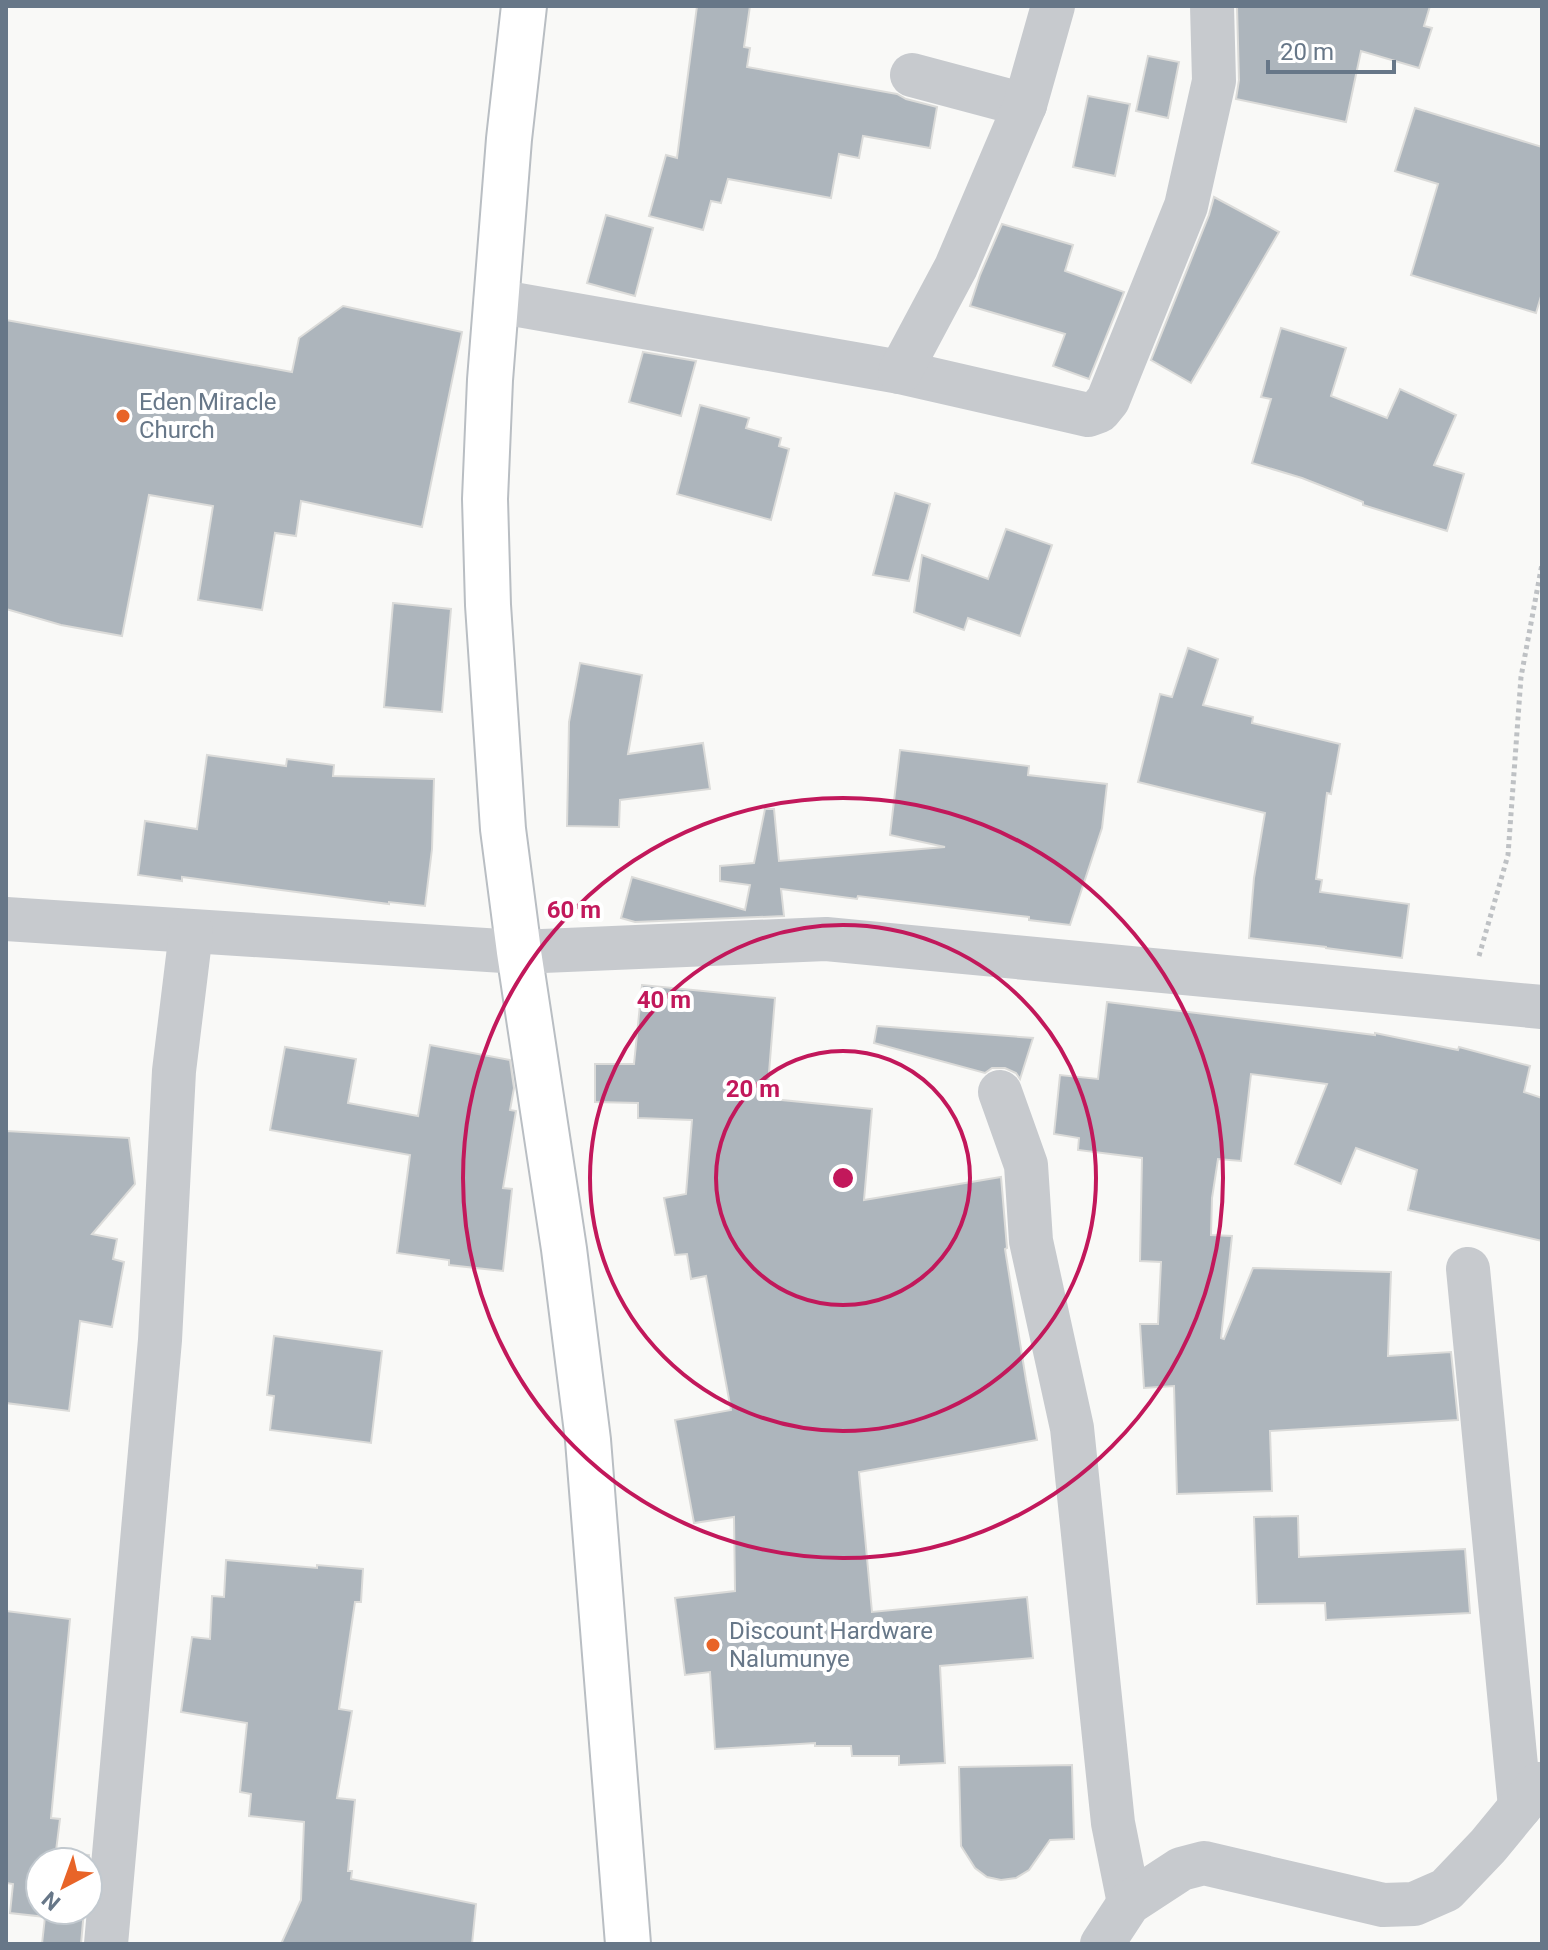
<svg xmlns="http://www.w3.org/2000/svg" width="1548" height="1950" font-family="Roboto,sans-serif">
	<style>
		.building { fill: #adb5bc; stroke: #dbdbd9; stroke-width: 2 }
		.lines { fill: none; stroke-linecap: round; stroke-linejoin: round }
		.secondary-casing { stroke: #b9bec3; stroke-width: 48 }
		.path { stroke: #bec1c4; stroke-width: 5; stroke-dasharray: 4 4; stroke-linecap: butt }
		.street { stroke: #c7cace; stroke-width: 44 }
		.secondary { stroke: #fff; stroke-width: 44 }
		.ring { fill: none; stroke: #c2185b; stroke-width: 4 }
		.poi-dot { fill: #e86428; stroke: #fff; stroke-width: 3 }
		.labels { text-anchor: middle; stroke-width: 8; stroke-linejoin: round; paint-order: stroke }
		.poi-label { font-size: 24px; fill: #677788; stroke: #fff; text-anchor: start }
		.centre { fill: #c2185b; stroke: #fff; stroke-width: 4 }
		.ring-label { font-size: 24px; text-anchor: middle; font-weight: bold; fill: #c2185b; stroke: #fff; stroke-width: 8; stroke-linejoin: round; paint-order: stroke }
	</style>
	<rect width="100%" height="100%" fill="#f9f9f7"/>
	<g class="building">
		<path d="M 697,6 L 750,6 L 744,47 L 750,48 L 747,67 L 897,94 L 906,99 L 937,107 L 930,148 L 863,136 L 859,158 L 839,154 L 831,198 L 728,179 L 721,203 L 711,201 L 703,230 L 649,216 L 666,155 L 677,158 Z"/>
		<path d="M 1237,6 L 1430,6 L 1424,26 L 1432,28 L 1419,68 L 1361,51 L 1346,122 L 1236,99 L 1239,80 Z"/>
		<path d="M 1148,56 L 1179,62 L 1168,118 L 1136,111 Z"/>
		<path d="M 1088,96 L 1130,104 L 1115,176 L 1073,167 Z"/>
		<path d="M 1415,108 L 1542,147 L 1542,293 L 1536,313 L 1411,275 L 1438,184 L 1395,171 Z"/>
		<path d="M 1214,197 L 1279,232 L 1191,383 L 1151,360 L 1209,215 Z"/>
		<path d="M 606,215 L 653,228 L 635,296 L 587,283 Z"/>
		<path d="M 1002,224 L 1073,245 L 1065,271 L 1124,292 L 1089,379 L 1053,366 L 1065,334 L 970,306 L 980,275 Z"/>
		<path d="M 343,306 L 462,332 L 422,527 L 301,501 L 296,536 L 275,533 L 262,610 L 198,600 L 213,506 L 149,495 L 122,636 L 61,625 L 6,609 L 6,320 L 292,372 L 299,338 Z"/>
		<path d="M 1281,328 L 1346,348 L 1331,396 L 1387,418 L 1400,389 L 1456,415 L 1434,465 L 1464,474 L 1447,531 L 1363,505 L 1363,502 L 1302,478 L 1252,463 L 1271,399 L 1261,397 Z"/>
		<path d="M 643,352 L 696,361 L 681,416 L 629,402 Z"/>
		<path d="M 700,405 L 749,418 L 746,428 L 781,438 L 779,446 L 789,449 L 771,520 L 677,494 Z"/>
		<path d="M 895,493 L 930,504 L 909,581 L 873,575 Z"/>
		<path d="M 1006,529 L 1052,545 L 1020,636 L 968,618 L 964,630 L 914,612 L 922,555 L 988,579 Z"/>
		<path d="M 393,603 L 451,609 L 442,712 L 384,707 Z"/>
		<path d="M 1188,648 L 1218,659 L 1203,705 L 1253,717 L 1252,723 L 1340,744 L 1331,794 L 1327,793 L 1316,879 L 1322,880 L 1320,892 L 1409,904 L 1402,958 L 1326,948 L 1326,947 L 1249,938 L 1254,878 L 1265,813 L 1138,782 L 1160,694 L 1172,697 Z"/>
		<path d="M 580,663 L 642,675 L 628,754 L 703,743 L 710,789 L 620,800 L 619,827 L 567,826 L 569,722 Z"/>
		<path d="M 900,750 L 1029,766 L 1028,775 L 1107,784 L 1102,828 L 1070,925 L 1029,920 L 1029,917 L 858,896 L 857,899 L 781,889 L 784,916 L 635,922 L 621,918 L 632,877 L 745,910 L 750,885 L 720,881 L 720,866 L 754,863 L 765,809 L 774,809 L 779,861 L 945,847 L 890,835 Z"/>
		<path d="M 207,755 L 286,766 L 287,759 L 334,765 L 333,776 L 434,779 L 432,849 L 425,906 L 389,902 L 389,904 L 182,877 L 182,881 L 138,875 L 145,821 L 197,829 Z"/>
		<path d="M 642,985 L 775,998 L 768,1085 L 773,1085 L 772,1099 L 872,1109 L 864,1200 L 1001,1177 L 1007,1248 L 1005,1249 L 1026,1380 L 1037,1440 L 859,1472 L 872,1612 L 1027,1597 L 1033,1658 L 940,1666 L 945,1763 L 899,1765 L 899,1756 L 852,1756 L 851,1746 L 815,1746 L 815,1743 L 715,1749 L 710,1672 L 685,1675 L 675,1598 L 735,1591 L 734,1517 L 694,1523 L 675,1420 L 731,1410 L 706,1276 L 691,1279 L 687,1254 L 675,1255 L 664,1198 L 686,1194 L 692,1120 L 638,1118 L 638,1103 L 595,1102 L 595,1064 L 634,1064 Z"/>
		<path d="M 1107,1002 L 1375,1035 L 1375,1033 L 1458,1050 L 1459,1047 L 1530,1066 L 1524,1092 L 1542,1098 L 1542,1241 L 1408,1210 L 1417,1170 L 1356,1148 L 1341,1184 L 1295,1164 L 1327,1084 L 1251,1074 L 1241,1161 L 1218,1159 L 1212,1198 L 1211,1235 L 1232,1236 L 1221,1338 L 1224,1339 L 1253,1268 L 1391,1272 L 1388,1356 L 1451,1352 L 1458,1420 L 1270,1431 L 1272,1491 L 1177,1494 L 1174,1386 L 1144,1388 L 1140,1324 L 1158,1324 L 1161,1262 L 1140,1261 L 1142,1158 L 1078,1150 L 1079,1138 L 1054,1134 L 1060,1075 L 1098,1079 Z"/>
		<path d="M 877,1026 L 1033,1038 L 1020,1079 L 1016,1073 L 1005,1068 L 992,1068 L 985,1073 L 874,1043 Z"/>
		<path d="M 430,1045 L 510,1060 L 514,1088 L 510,1110 L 516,1111 L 503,1188 L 512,1189 L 503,1271 L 449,1265 L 449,1260 L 397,1253 L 410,1155 L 270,1130 L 285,1047 L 356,1059 L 348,1103 L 418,1116 Z"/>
		<path d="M 6,1131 L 129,1138 L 135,1184 L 92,1234 L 117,1239 L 113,1259 L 124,1262 L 112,1327 L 80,1321 L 69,1411 L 6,1403 Z"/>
		<path d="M 274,1336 L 382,1351 L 371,1443 L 270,1430 L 274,1396 L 267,1395 Z"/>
		<path d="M 1298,1516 L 1299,1557 L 1465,1549 L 1470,1613 L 1326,1620 L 1325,1603 L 1257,1604 L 1254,1517 Z"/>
		<path d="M 226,1560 L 317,1568 L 317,1565 L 363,1569 L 361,1602 L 355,1602 L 339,1709 L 352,1711 L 337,1798 L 355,1800 L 348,1871 L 352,1871 L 351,1879 L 476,1904 L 472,1944 L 281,1944 L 301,1900 L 304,1822 L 249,1816 L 251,1794 L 240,1792 L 247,1723 L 181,1712 L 192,1637 L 210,1639 L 212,1596 L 224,1597 Z"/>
		<path d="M 6,1611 L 70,1619 L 51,1818 L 60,1819 L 56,1851 L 89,1855 L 88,1865 L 88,1862 L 40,1862 L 40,1910 L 84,1910 L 81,1944 L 42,1944 L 45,1917 L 10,1913 L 13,1884 L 6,1883 Z"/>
		<path d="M 1072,1765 L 1074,1839 L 1050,1840 L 1029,1870 L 1016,1878 L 1001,1880 L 987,1877 L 975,1868 L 961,1846 L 959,1767 Z"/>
	</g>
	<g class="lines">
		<g class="secondary-casing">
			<path id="secondary" d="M 524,6 L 509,139 L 490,380 L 485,499 L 488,605 L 503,829 L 519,952 L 564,1249 L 588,1440 L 628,1944"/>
		</g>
		<path class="path" d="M 1479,956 L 1508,855 L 1521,677 L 1542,564"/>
		<g class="street">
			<path d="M 912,75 L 1025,105"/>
			<path d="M 496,301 L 900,372 L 1088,415 L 1099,411 L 1108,400 L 1186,206 L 1214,81 L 1212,6"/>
			<path d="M 900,372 L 956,267 L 1025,105 L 1053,6"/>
			<path d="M 6,919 L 519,952 L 826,939 L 1542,1007"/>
			<path d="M 1000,1092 L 1026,1165 L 1031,1241 L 1072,1428 L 1113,1823 L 1129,1903"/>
			<path d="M 1468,1269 L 1520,1807"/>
			<path d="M 106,1944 L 160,1340 L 174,1071 L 191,932"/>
			<path d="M 1102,1944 L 1129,1903 L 1181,1869 L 1204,1863 L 1383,1905 L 1414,1904 L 1446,1890 L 1488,1846 L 1539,1784"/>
		</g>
		<use href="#secondary" class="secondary"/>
	</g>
	<g class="ring">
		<circle cx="843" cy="1178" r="127"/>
		<circle cx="843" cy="1178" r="253"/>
		<circle cx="843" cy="1178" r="380"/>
	</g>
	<g class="poi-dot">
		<circle cx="123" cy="416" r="8"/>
		<circle cx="713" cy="1645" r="8"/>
	</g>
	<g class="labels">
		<g class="poi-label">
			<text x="139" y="410">Eden Miracle<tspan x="139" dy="28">Church</tspan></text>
			<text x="729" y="1639">Discount Hardware<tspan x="729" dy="28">Nalumunye</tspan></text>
		</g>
	</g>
	<circle cx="843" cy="1178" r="12" class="centre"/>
	<g class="ring-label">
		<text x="574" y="918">60 m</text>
		<text x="664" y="1008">40 m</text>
		<text x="753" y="1097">20 m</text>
	</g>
	<rect width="1548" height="1950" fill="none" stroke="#677788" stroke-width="16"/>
	<g transform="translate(64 1886) rotate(221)"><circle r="38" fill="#ffffff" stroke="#c2c9cf" stroke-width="2"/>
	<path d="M0-6L14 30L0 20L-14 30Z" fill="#e86428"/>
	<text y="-12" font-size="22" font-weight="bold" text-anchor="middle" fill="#677788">N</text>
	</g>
	<path d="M1268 60v12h126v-12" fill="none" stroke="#677788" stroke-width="4"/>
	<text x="1280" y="60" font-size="24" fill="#677788" stroke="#ffffff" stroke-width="6" paint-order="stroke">20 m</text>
</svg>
